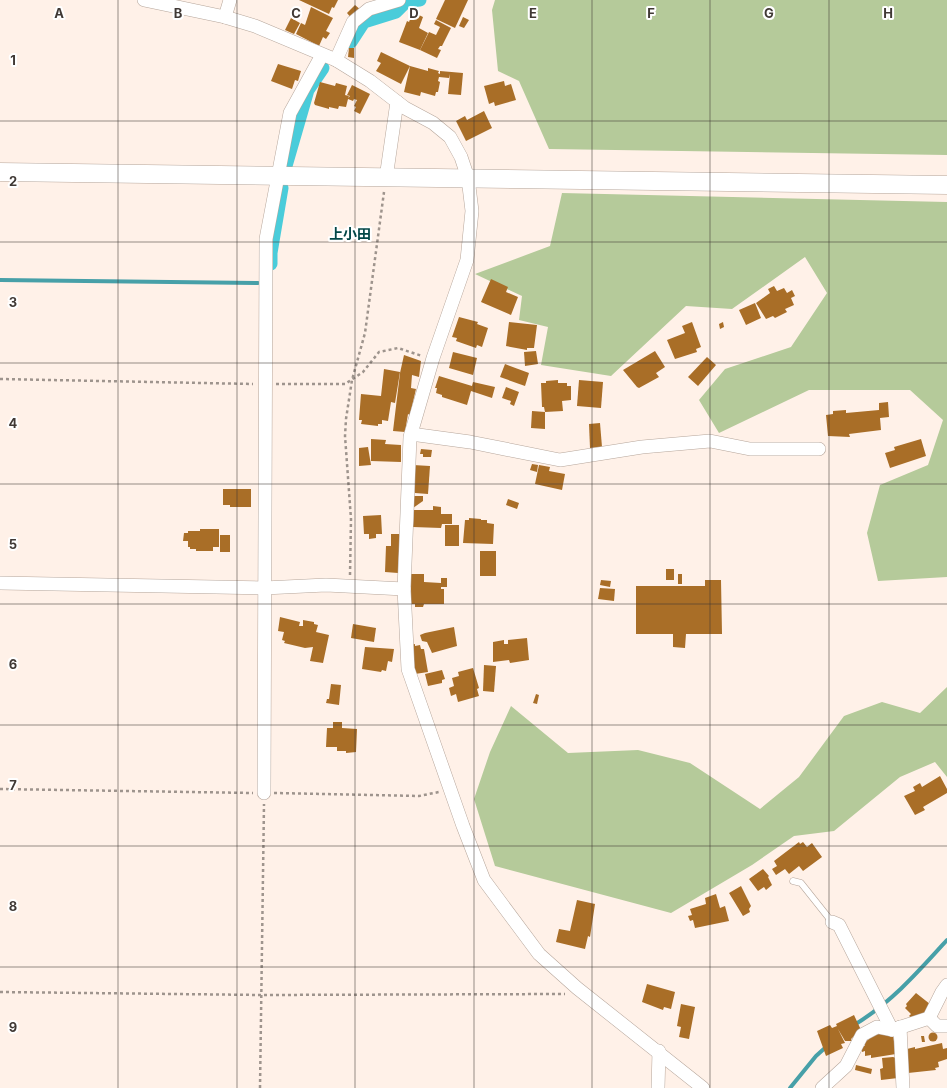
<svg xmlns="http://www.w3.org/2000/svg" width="947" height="1088" font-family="Inter,'Noto Sans JP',sans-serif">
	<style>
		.green { fill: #b5ca9a }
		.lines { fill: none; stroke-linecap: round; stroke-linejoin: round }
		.stream { stroke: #47a0a8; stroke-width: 4 }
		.canal { stroke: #4accda; stroke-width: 13 }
		.building { fill: #a96e27 }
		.lane-casing { stroke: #b6a69b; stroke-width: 7 }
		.street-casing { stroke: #b6a69b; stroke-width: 14 }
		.secondary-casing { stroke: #b6a69b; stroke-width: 19 }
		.path { stroke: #9e948d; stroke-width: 2.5; stroke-dasharray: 3 3; stroke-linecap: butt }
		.lane { stroke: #fff; stroke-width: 6 }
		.street { stroke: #fff; stroke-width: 13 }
		.secondary { stroke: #fff; stroke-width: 18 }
		.grid { fill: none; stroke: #403935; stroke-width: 1; stroke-opacity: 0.55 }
		.labels { text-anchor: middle; stroke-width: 4; stroke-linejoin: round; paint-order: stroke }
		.quarter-label { font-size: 14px; font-weight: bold; fill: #024646; stroke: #fff }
		.grid-label { font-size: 13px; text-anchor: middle; font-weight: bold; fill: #403935; stroke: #fff; stroke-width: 4; stroke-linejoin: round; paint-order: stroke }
	</style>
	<rect width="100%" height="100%" fill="#fff1e8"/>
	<g class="green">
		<path d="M 495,0 L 947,0 L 947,155 L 549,149 L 519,81 L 498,71 L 492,10 Z"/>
		<path d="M 562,193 L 947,202 L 947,577 L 878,581 L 867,533 L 880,485 L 928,465 L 943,420 L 910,390 L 809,390 L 719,433 L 699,400 L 725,369 L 791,347 L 827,293 L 805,257 L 732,309 L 686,306 L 611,376 L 541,365 L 548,327 L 519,320 L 522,296 L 475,274 L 550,246 Z"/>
		<path d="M 947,687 L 947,777 L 935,762 L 900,777 L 834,831 L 794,836 L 752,865 L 671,913 L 495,866 L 474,799 L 490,752 L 511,706 L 568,753 L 638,750 L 690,763 L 760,809 L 799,777 L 844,716 L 882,702 L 920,713 Z"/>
	</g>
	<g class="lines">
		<g class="stream">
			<path d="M 0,280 L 258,283"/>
			<path d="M 854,1025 C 891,1003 918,972 947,940"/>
			<path d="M 790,1088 L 816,1056 L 826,1047"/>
		</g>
		<g class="canal">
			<path d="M 351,42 L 364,22 L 396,12 L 407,1 L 420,0"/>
			<path d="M 286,166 L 308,90 L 323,68"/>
			<path d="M 271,264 L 271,253 L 282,188"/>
		</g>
	</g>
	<g class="building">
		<path d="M 299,0 L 338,0 L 334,8 L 332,7 L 329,14 Z"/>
		<path d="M 445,0 L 468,0 L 455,28 L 436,19 Z"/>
		<path d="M 355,5 L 362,11 L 353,20 L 347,13 Z"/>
		<path d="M 311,7 L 333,18 L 326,31 L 330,33 L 326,39 L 323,37 L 319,46 L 296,34 L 301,23 L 305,25 Z"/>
		<path d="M 417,14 L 423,17 L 419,28 L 428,33 L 420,50 L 399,42 L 407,21 L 409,22 L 411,17 L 415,17 Z"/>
		<path d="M 463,17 L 469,20 L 464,28 L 459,26 Z"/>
		<path d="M 291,18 L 300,23 L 294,34 L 285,30 Z"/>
		<path d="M 436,20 L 451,28 L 442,46 L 440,46 L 438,49 L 441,50 L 437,58 L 420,50 L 429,32 L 436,35 L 440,27 L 434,24 Z"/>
		<path d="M 349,48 L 354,48 L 354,58 L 348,57 Z"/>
		<path d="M 381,52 L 410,66 L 428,71 L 428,68 L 439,71 L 438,73 L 440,74 L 440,71 L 463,73 L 461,95 L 448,94 L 450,74 L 449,78 L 439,77 L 438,81 L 440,82 L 438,92 L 436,92 L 435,96 L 421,92 L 420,96 L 404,92 L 410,66 L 401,84 L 376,71 L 381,63 L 377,61 Z"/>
		<path d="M 278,64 L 301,71 L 298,81 L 295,80 L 292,89 L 271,81 Z"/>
		<path d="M 504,81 L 505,86 L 511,84 L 516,100 L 495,106 L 494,102 L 489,104 L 484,86 Z"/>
		<path d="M 320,82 L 335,86 L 336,83 L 347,86 L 345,95 L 349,96 L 348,98 L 350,96 L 347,95 L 352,85 L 370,94 L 360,114 L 354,111 L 356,107 L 354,106 L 357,100 L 354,99 L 353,101 L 348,99 L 346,107 L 339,106 L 338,109 L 329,107 L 329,109 L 315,105 L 314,103 Z"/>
		<path d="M 484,111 L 492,128 L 466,141 L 456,121 L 465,116 L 467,120 Z"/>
		<path d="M 491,279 L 508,287 L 506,292 L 518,297 L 511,315 L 481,302 Z"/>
		<path d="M 774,286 L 777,291 L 784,288 L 787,293 L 792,290 L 795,296 L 791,298 L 794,305 L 785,309 L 787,312 L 775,318 L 773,316 L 766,319 L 756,303 L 770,293 L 768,289 Z"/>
		<path d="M 755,303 L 761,318 L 746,325 L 739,310 Z"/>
		<path d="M 459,317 L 478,322 L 477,324 L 488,328 L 482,347 L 477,345 L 476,348 L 456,341 L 457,338 L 452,337 Z"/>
		<path d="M 509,322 L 537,325 L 534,348 L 527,348 L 527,350 L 506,346 Z"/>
		<path d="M 692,322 L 701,347 L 696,349 L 697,352 L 675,359 L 667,340 L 685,333 L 682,326 Z"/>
		<path d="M 723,322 L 724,327 L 720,329 L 719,324 Z"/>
		<path d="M 536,351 L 538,364 L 525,366 L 524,352 Z"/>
		<path d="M 655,351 L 665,367 L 656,373 L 659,377 L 639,388 L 637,387 L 623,370 Z"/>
		<path d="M 453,352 L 477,358 L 473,375 L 449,368 Z"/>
		<path d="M 404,355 L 421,361 L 419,377 L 412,375 L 411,388 L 416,389 L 410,415 L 408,414 L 405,432 L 393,431 L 400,373 Z"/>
		<path d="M 707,357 L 716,365 L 698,386 L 688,377 Z"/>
		<path d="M 505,364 L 529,373 L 525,386 L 500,377 Z"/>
		<path d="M 384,369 L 400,372 L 395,403 L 391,402 L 388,421 L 382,420 L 382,424 L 378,424 L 378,426 L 361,424 L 362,420 L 359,420 L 361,394 L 381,396 Z"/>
		<path d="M 439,376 L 472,386 L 473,382 L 495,387 L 492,398 L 471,391 L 467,405 L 442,397 L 442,395 L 436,393 L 437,388 L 435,388 Z"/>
		<path d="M 558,380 L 558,383 L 567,383 L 567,386 L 571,386 L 571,400 L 562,401 L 563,411 L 545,412 L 545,429 L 531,428 L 532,411 L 545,412 L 544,407 L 542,407 L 541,383 L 546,383 L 546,381 Z"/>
		<path d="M 579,380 L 603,382 L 601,408 L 577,406 Z"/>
		<path d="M 506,387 L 519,392 L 514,406 L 510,404 L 511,401 L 502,398 Z"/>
		<path d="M 888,402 L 889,417 L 880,418 L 881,430 L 849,434 L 850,437 L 828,436 L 826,415 L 833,414 L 833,411 L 846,410 L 846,413 L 879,410 L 879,403 Z"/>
		<path d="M 600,423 L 602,447 L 590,448 L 589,424 Z"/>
		<path d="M 371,439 L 386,440 L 385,444 L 401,445 L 401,462 L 371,461 Z"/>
		<path d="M 921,439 L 926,456 L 890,468 L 885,453 L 895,450 L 894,447 Z"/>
		<path d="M 368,447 L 371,465 L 359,466 L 359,448 Z"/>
		<path d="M 421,449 L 432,450 L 431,457 L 423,457 L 423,454 L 420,454 Z"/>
		<path d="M 532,464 L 538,465 L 537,472 L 530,470 Z"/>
		<path d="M 413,465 L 430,466 L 428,494 L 415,493 L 414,491 Z"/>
		<path d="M 539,465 L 550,467 L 549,471 L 565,474 L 562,490 L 535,484 Z"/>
		<path d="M 223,489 L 251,489 L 251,507 L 230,507 L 230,505 L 223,505 Z"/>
		<path d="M 413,496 L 423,496 L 423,501 L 413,508 Z"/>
		<path d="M 508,499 L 519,503 L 517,509 L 506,505 Z"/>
		<path d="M 433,506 L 441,507 L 441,514 L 452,514 L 452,524 L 442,524 L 441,528 L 413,527 L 414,510 L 433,510 Z"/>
		<path d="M 381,515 L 382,534 L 376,534 L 376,538 L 369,539 L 369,534 L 364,534 L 363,516 Z"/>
		<path d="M 469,518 L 481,519 L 481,520 L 487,520 L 487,523 L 494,524 L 493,544 L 463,543 L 465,520 L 469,520 Z"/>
		<rect x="445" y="525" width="14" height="21"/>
		<path d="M 200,529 L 219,529 L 219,547 L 213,547 L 213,551 L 196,551 L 196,549 L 190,549 L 190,547 L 188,547 L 188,541 L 183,541 L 184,533 L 188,533 L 188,531 L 200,531 Z"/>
		<path d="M 391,534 L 399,534 L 400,536 L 398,573 L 385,572 L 386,546 L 391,546 Z"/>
		<rect x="220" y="535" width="10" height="17"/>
		<rect x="480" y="551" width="16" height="25"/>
		<rect x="666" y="569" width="8" height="11"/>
		<path d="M 410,574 L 424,574 L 424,582 L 441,583 L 441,578 L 447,578 L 447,587 L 441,587 L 441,589 L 444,589 L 444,604 L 424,604 L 423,607 L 415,607 L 415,604 L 411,604 Z"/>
		<rect x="678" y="574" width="4" height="10"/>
		<path d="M 601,580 L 611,581 L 610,587 L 600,585 Z"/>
		<path d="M 705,580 L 721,580 L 722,634 L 686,634 L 685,648 L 673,647 L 673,634 L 636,634 L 636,586 L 705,586 Z"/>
		<path d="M 600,588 L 615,589 L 614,601 L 598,599 Z"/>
		<path d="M 280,617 L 300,622 L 299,626 L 303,626 L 303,620 L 314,622 L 314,624 L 318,625 L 316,632 L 329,635 L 323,663 L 310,661 L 313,647 L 305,648 L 284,643 L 285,641 L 282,640 L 284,632 L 278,631 Z"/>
		<path d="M 353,624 L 376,628 L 374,642 L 351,638 Z"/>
		<path d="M 454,627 L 457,646 L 432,653 L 427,642 L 422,641 L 420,635 L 425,633 Z"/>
		<path d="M 527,638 L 529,660 L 510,663 L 509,660 L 493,662 L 493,642 L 504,640 L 504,644 L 508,644 L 508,640 Z"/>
		<path d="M 415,644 L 415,646 L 420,645 L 421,649 L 424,649 L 428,672 L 415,674 L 410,645 Z"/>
		<path d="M 365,647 L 394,649 L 392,662 L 388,661 L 386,671 L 382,670 L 381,672 L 362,669 Z"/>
		<path d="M 484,665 L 496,666 L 494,692 L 483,691 Z"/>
		<path d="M 473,668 L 479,688 L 477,689 L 479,696 L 458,702 L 456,694 L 451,696 L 449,688 L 454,686 L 452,678 L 459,676 L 458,672 Z"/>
		<path d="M 442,670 L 445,679 L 442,680 L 442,683 L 428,686 L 425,674 Z"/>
		<path d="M 331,684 L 341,685 L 339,705 L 326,703 L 327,699 L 329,699 Z"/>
		<path d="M 536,694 L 539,695 L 537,704 L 533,703 Z"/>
		<path d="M 333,722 L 342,722 L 342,728 L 357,729 L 356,752 L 346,753 L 346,751 L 337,751 L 337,747 L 326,747 L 327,728 L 333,728 Z"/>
		<path d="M 940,776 L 947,789 L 947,793 L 923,807 L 925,810 L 915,815 L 904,796 L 915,791 L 913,787 L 920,783 L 922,787 Z"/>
		<path d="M 799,842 L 800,844 L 803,842 L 807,847 L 812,843 L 822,857 L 803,871 L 799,866 L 789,874 L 785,869 L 776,875 L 772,869 L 777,866 L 774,861 Z"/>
		<path d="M 763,869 L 769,876 L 768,877 L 772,885 L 766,890 L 764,887 L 758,891 L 749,879 Z"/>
		<path d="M 741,886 L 751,906 L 749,909 L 750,912 L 743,916 L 729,893 Z"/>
		<path d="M 716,894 L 720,908 L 725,906 L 729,921 L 695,928 L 693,920 L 690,921 L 688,916 L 692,915 L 690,909 L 706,904 L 705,898 Z"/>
		<path d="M 577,900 L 595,904 L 590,937 L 588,936 L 585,949 L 556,942 L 559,929 L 570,931 Z"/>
		<path d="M 647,984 L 675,992 L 671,1009 L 664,1007 L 663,1010 L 642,1002 Z"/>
		<path d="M 916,993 L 935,1008 L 918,1023 L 909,1016 L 911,1014 L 905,1008 L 907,1006 L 906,1004 Z"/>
		<path d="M 681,1004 L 695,1007 L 689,1039 L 679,1037 L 681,1027 L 677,1026 Z"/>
		<path d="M 854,1015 L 861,1030 L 851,1039 L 852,1041 L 845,1041 L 838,1029 L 845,1043 L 841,1044 L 843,1048 L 826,1056 L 817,1031 L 830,1025 L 832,1028 L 837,1026 L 836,1024 Z"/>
		<path d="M 885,1032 L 893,1035 L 896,1054 L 871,1058 L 871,1055 L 865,1056 L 865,1051 L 862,1052 L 862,1046 L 865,1046 L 864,1043 L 869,1039 L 869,1037 Z"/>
		<circle cx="933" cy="1037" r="4.5"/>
		<path d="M 921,1036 L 924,1036 L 925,1042 L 922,1042 Z"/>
		<path d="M 942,1043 L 943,1049 L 947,1048 L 947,1059 L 938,1062 L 939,1067 L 935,1068 L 936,1070 L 908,1073 L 907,1049 L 915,1047 L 915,1049 Z"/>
		<path d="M 893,1057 L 896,1058 L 898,1078 L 881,1080 L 880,1069 L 883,1068 L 882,1058 Z"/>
		<path d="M 856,1065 L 872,1069 L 871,1074 L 855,1070 Z"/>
	</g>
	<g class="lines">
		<g class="lane-casing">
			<path id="lane" d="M 793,881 L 801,883 L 832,922"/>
		</g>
		<g class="street-casing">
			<g id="street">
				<path d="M 144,0 L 225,17 L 255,26 L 336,60 L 370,81 L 405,108 L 433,123 L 450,137 L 461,157 L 468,178 L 472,211 L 467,260 L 433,358 L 410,437 L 404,589 L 408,669 L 463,826 L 484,880 L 539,954 L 577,988 L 703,1088"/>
				<path d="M 225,17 L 230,0"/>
				<path d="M 336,60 L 353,22 L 369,9 L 399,0"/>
				<path d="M 386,178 L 397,102"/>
				<path d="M 411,434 L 470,442 L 560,460 L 642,447 L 710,441 L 750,449 L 819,449"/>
				<path d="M 0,583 L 264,588 L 326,585 L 404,589"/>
				<path d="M 264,793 L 266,239 L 290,113 L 322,55"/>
				<path d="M 832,922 L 839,925 L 892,1030"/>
				<path d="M 929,1018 L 937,1026 L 947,1026"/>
				<path d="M 900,1027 L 903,1088"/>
				<path d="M 658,1088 L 659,1051"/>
				<path d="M 822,1088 L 846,1066 L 862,1035 L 877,1027 L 892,1030 L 929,1018 L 942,992 L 947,985"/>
			</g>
		</g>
		<g class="secondary-casing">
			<path id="secondary" d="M 0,172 L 947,185"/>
		</g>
		<g class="path">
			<path d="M 0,379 L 253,384"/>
			<path d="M 276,384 L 345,384 L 363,372 L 379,352 L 398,348 L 422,356"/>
			<path d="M 350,575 L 351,519 L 345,436 L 346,419 L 352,380 L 365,333 L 384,192"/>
			<path d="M 0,789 L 253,793"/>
			<path d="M 274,793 L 419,796 L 439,792"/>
			<path d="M 0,992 L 262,995 L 565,994"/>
			<path d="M 260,1088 L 264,804"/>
		</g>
		<use href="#lane" class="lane"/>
		<use href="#street" class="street"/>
		<use href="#secondary" class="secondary"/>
	</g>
	<path class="grid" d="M 118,0 L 118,1088M 237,0 L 237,1088M 355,0 L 355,1088M 474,0 L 474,1088M 592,0 L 592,1088M 710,0 L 710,1088M 829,0 L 829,1088M 0,121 L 947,121M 0,242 L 947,242M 0,363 L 947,363M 0,484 L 947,484M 0,604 L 947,604M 0,725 L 947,725M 0,846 L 947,846M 0,967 L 947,967"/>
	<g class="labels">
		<g class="quarter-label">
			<text x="350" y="239">上小田</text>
		</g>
	</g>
	<g class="grid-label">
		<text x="59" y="18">A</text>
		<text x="178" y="18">B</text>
		<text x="296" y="18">C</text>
		<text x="414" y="18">D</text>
		<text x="533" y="18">E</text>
		<text x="651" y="18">F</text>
		<text x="769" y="18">G</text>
		<text x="888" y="18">H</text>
		<text x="13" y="65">1</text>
		<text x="13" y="186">2</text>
		<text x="13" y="307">3</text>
		<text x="13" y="428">4</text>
		<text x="13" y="549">5</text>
		<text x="13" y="669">6</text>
		<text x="13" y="790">7</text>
		<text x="13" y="911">8</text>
		<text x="13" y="1032">9</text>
	</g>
</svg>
